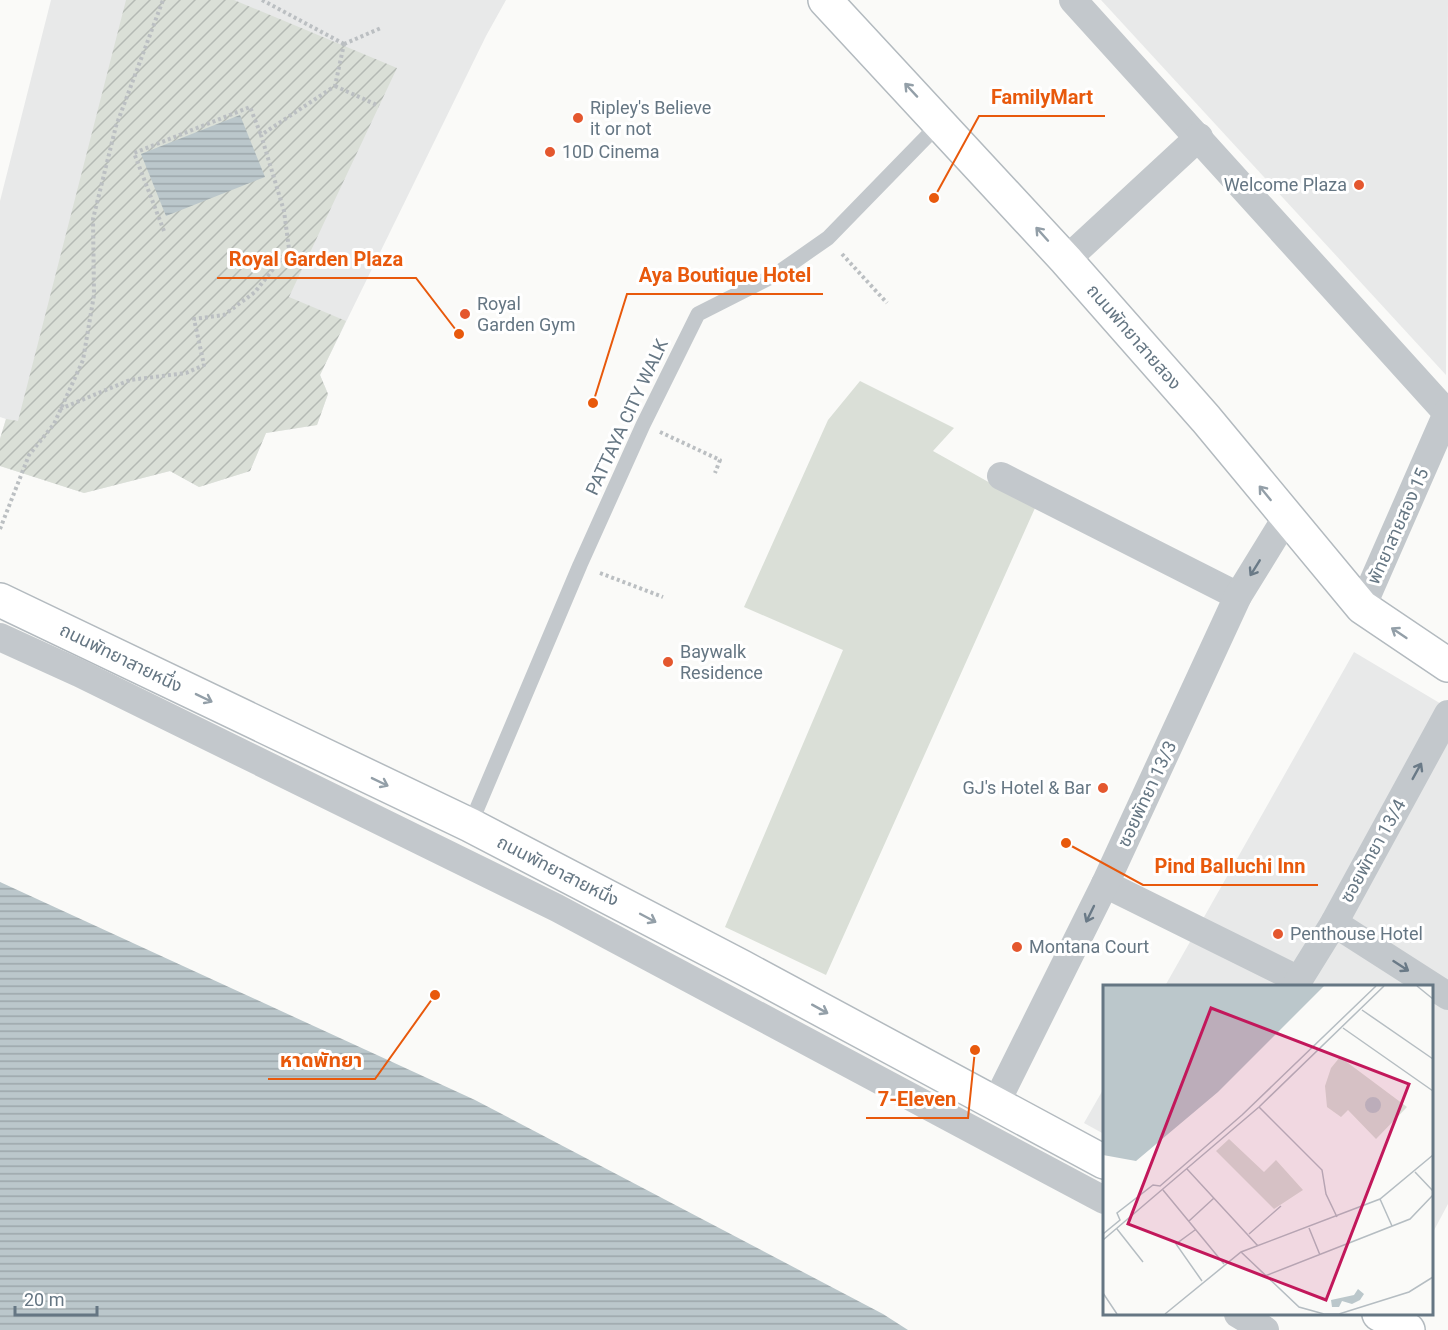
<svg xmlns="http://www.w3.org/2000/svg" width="1448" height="1330" font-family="Roboto,'Noto Sans Thai',sans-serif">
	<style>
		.built { fill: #e8e9e9 }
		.green { fill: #dadfd7 }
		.garden { fill: url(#garden-furrows) }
		.water { fill: url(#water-rules) }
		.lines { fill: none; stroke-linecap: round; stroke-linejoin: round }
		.secondary-casing { stroke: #b3babf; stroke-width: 36 }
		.path { stroke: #bbbfc2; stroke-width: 4; stroke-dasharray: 3 3; stroke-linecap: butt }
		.lane { stroke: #c3c8cc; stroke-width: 15 }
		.street { stroke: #c3c8cc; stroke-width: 28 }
		.secondary { stroke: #fff; stroke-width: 33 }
		.oneway { stroke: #939fa8 }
		.oneway2 { stroke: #6a7a87 }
		.poi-dot { fill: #e4572e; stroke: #fff; stroke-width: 2 }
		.labels { text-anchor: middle; stroke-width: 6; stroke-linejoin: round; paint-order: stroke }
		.poi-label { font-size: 18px; fill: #657683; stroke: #fff; text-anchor: start }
		.street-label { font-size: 18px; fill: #657683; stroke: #fff }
		.inset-road { fill: none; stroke: #b5bdc2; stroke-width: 1.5 }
		.view { fill: #c2185b; fill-opacity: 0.15; stroke: #c2185b; stroke-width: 3 }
		.inset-edge { fill: none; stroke: #657683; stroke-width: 3 }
		.leader { fill: none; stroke: #e8590c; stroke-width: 2 }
		.callout-dot { fill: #e8590c; stroke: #fff; stroke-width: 2 }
		.callout-label { font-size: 20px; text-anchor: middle; font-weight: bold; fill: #e8590c; stroke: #fff; stroke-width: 6; stroke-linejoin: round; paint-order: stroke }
	</style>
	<defs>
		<pattern id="garden-furrows" width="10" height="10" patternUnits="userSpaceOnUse" patternTransform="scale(1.5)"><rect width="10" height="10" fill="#dadfd7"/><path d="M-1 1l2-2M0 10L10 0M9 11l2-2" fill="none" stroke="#b4b9b4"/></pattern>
		<pattern id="water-rules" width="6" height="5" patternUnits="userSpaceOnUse" patternTransform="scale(1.5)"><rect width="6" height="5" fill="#bbc7cb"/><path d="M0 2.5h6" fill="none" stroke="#9ca6aa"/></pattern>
	</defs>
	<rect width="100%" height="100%" fill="#fafaf8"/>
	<g class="built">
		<path d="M 51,0 L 506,0 L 486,36 L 320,375 L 328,394 L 317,425 L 266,433 L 250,471 L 199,487 L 170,471 L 84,493 L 0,466 L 0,438 L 6,419 L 0,417 L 0,201 Z"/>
		<path d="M 1101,0 L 1448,0 L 1446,375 Z"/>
		<path d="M 1354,652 L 1448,708 L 1448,1204 L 1432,1234 L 1432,986 L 1165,986 Z"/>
		<path d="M 1104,1088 L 1104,1134 L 1084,1123 Z"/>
	</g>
	<path class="green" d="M 860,381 L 954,428 L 933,451 L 1035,508 L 826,975 L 725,927 L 843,650 L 744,607 L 828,420 Z"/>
	<path class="garden" d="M 126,0 L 234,0 L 397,68 L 289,297 L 346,321 L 320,375 L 328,394 L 317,425 L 266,433 L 250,471 L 199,487 L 170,471 L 84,493 L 0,466 L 0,439 L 6,419 L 18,421 Z"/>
	<g class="water">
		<path d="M 240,115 L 265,177 L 166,216 L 141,154 Z"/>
		<path d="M 0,882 L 475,1100 L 883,1314 L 908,1330 L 0,1330 Z"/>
	</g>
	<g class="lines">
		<g class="secondary-casing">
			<g id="secondary">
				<path d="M 825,0 L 1066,260 L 1206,419 L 1362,607 L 1448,665"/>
				<path d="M 0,600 L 470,825 L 742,967 L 1104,1162"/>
				<path d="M 1379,1314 L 1408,1330"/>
			</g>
		</g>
		<g class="path">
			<path d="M 262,0 L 344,44"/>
			<path d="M 344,44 L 381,28"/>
			<path d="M 335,86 L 379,106"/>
			<path d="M 164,231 L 134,153 L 250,107 L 261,135"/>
			<path d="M 842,254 L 887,303"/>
			<path d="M 60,409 L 130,380 L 186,373 L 204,365 L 194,319 L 224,315 L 255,292 L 289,249 L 284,211 L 261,135 L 335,86 L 344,44"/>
			<path d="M 660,432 L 720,460 L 715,473"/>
			<path d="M 0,529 L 29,455 L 54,424 L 83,360 L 94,295 L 93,219 L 116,126 L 163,0"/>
			<path d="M 600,573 L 663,597"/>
		</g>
		<path class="lane" d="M 470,825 L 580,565 L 643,425 L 698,314 L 775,275 L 828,238 L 941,122"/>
		<g class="street">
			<path d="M 1073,0 L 1447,413"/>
			<path d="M 1066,260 L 1199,137"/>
			<path d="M 1001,476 L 1238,596"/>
			<path d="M 1362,607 L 1448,411"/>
			<path d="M 0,637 L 79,673 L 557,908 L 1104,1200"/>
			<path d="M 1105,884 L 1299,980"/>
			<path d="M 1334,923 L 1448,996"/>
			<path d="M 1295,986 L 1334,923 L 1448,714"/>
			<path d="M 995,1105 L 1105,884 L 1238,596 L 1286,518"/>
			<path d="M 1238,1314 L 1265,1330"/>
		</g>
		<use href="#secondary" class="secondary"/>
	</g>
	<defs><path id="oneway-shaft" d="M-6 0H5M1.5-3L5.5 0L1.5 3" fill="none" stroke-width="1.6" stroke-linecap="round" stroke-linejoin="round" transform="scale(1.5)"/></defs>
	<g class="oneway">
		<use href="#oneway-shaft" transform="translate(911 90) rotate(-133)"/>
		<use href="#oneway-shaft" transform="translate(1042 234) rotate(-132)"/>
		<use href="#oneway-shaft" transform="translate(1265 493) rotate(-129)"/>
		<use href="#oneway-shaft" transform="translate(1399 633) rotate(-146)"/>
		<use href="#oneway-shaft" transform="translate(204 698) rotate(26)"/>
		<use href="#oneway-shaft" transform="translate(380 782) rotate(26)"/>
		<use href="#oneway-shaft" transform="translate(648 918) rotate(28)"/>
		<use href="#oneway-shaft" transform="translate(820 1009) rotate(29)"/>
	</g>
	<g class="oneway2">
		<use href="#oneway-shaft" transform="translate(1255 568) rotate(122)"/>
		<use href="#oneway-shaft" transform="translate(1417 771) rotate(-61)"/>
		<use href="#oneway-shaft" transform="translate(1090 914) rotate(116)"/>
		<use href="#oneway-shaft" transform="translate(1401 966) rotate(33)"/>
	</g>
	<g class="poi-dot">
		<circle cx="578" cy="118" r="6"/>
		<circle cx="550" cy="152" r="6"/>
		<circle cx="1359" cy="185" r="6"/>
		<circle cx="465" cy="314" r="6"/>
		<circle cx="668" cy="662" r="6"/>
		<circle cx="1103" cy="788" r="6"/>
		<circle cx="1278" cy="934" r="6"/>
		<circle cx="1017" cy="947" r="6"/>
	</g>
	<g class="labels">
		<g class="poi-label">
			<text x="590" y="114">Ripley's Believe<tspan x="590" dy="21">it or not</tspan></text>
			<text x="562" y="158">10D Cinema</text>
			<text x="1347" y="191" text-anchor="end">Welcome Plaza</text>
			<text x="477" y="310">Royal<tspan x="477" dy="21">Garden Gym</tspan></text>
			<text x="680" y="658">Baywalk<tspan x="680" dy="21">Residence</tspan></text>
			<text x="1091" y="794" text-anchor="end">GJ's Hotel &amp; Bar</text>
			<text x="1290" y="940">Penthouse Hotel</text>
			<text x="1029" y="953">Montana Court</text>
		</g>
		<g class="street-label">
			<text transform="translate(1134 337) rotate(49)" y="6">ถนนพัทยาสายสอง</text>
			<text transform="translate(627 417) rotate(-65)" y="6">PATTAYA CITY WALK</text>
			<text transform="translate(1398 526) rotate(-66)" y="6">พัทยาสายสอง 15</text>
			<text transform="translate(121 658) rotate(26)" y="6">ถนนพัทยาสายหนึ่ง</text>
			<text transform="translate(1147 794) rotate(-65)" y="6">ซอยพัทยา 13/3</text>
			<text transform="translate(1373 851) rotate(-61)" y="6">ซอยพัทยา 13/4</text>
			<text transform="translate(558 871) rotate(27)" y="6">ถนนพัทยาสายหนึ่ง</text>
		</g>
	</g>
	<g transform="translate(1103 985)">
		<rect width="330" height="330" fill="#fafaf8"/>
		<path d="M 126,154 L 161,187 L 173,175 L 200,205 L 171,224 L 113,166 Z" fill="#dadfd7"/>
		<path d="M 237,72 L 304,122 L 273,154 L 245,125 L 238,132 L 224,122 L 222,101 L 228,83 Z" fill="#dadfd7"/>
		<path d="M 0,1 L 221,1 L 115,107 L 33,176 L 0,170 ZM262 120a8 8 0 1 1 16 0a8 8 0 1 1-16 0ZM 255,304 L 261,309 L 257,315 L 249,319 L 239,316 L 236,322 L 229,322 L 228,315 L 251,310 Z" fill="#bbc7cb"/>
		<path class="inset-road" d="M 314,1 L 330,14M 259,25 L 330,74M 240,43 L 330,106M 156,122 L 219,185 L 223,209 L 234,232M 84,184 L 155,261M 312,187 L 330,206M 60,205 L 121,279M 277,214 L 289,241M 86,236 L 111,213M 206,243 L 217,270M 14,244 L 40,277M 92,245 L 73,259 L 99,296M 0,249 L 17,235 L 14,228 L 50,200 L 57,201 L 139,130 L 273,1M 146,249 L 178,221M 0,255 L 156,122 L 281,1M 138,267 L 196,322 L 221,329 L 236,329 L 306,307 L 330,292M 162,291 L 307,234 L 330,210M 0,308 L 14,329M 62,329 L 138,267 L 277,214 L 330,170"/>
		<path class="view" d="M 108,23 L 306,99 L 223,315 L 25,239 Z"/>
		<rect width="330" height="330" class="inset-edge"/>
	</g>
	<path class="leader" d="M934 198L979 116H1105M459 334L416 278H217M593 403L627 294H823M1066 843L1143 885H1318M435 995L375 1079H268M975 1050L968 1118H866"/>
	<g class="callout-dot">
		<circle cx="934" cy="198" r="6"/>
		<circle cx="459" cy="334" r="6"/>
		<circle cx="593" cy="403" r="6"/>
		<circle cx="1066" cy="843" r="6"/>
		<circle cx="435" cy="995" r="6"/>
		<circle cx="975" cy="1050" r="6"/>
	</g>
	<g class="callout-label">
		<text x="1042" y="104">FamilyMart</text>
		<text x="316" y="266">Royal Garden Plaza</text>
		<text x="725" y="282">Aya Boutique Hotel</text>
		<text x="1230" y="873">Pind Balluchi Inn</text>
		<text x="321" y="1067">หาดพัทยา</text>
		<text x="917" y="1106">7-Eleven</text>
	</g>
	<path d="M15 1306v9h82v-9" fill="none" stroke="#657683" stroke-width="3"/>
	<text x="24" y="1306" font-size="18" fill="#657683" stroke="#ffffff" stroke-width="4.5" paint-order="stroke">20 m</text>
</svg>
